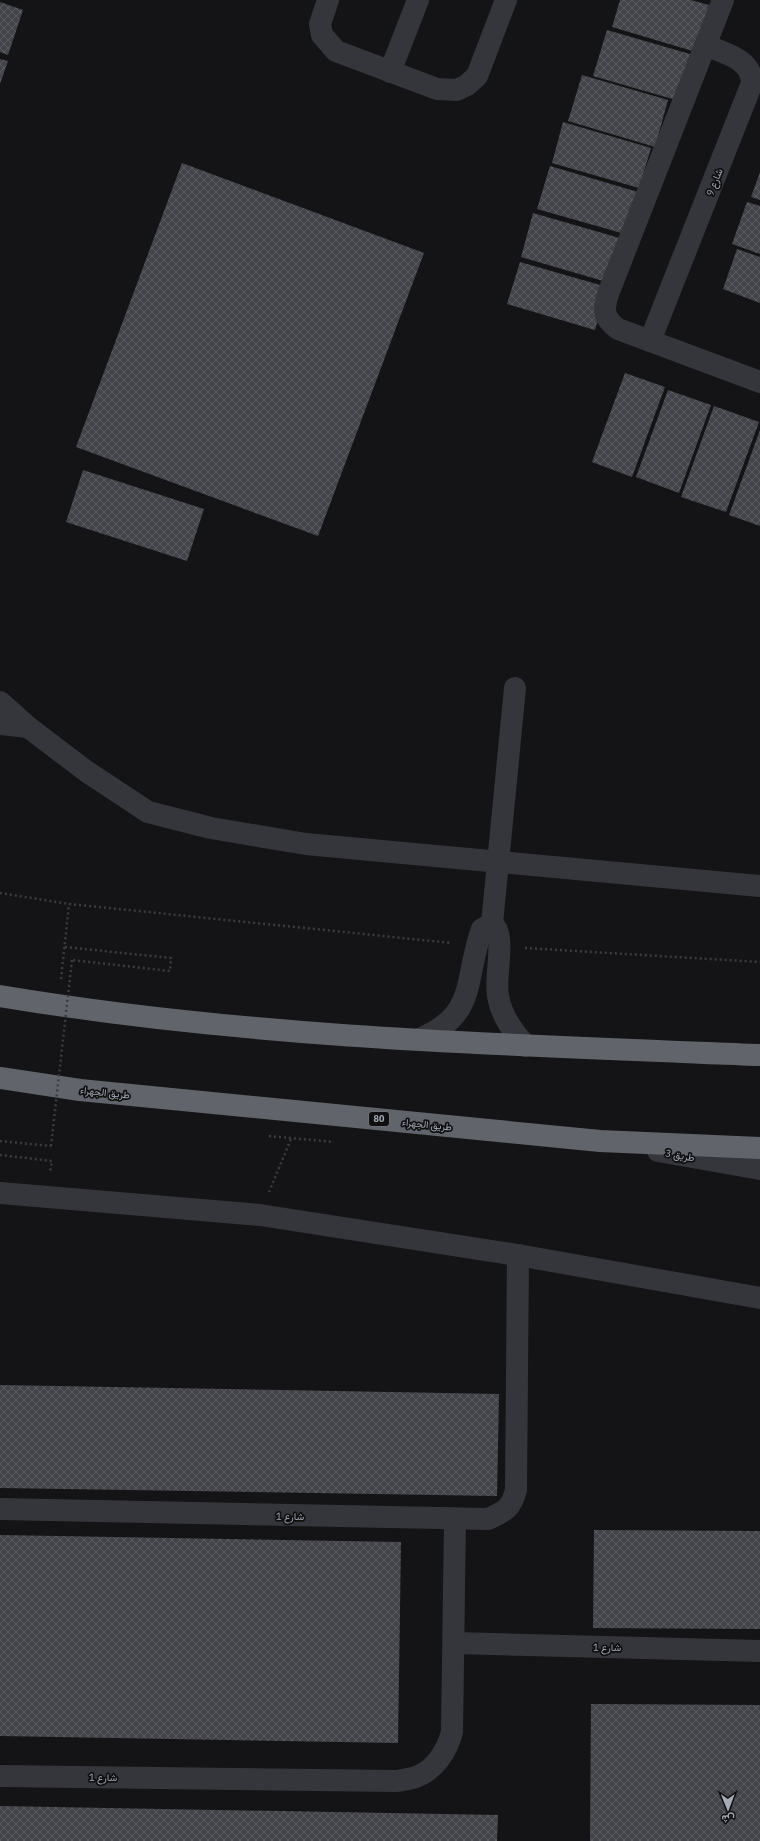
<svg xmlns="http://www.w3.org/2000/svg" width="760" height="1841" font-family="'IBM Plex Sans',Vazirmatn,sans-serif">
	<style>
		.building { fill: url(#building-cross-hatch) }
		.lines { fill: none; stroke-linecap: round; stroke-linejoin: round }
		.path { stroke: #3b3d42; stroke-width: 2.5; stroke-dasharray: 2 3; stroke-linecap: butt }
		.minor { stroke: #35363b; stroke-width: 22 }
		.highway { stroke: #61656b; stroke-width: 22 }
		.path-bridge { stroke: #3b3d42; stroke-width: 2.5; stroke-dasharray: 2 3; stroke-linecap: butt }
		.labels { text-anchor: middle; stroke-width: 3.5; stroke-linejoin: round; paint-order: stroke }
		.shield { fill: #0f0f11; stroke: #797d84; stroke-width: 1 }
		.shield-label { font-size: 9px; font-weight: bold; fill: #a6acb6 }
		.street-label { font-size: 10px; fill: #a6acb6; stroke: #0f0f11 }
	</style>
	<defs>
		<pattern id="building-cross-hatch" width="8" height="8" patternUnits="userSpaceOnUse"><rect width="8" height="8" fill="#434449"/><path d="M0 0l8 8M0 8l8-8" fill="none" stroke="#5b5c61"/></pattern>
	</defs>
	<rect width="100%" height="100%" fill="#141416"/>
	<g class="building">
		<path d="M 620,0 L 691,0 L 709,5 L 696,52 L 612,27 Z"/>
		<path d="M 0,2 L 23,10 L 8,55 L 0,52 Z"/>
		<path d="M 607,30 L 690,54 L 676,100 L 593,76 Z"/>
		<path d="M 0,59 L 8,61 L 0,84 Z"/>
		<path d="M 582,75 L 668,100 L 655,147 L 568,121 Z"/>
		<path d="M 563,122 L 651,148 L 639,188 L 552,163 Z"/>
		<path d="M 182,163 L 424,253 L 318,536 L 76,447 Z"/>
		<path d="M 550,166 L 638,192 L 625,234 L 537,209 Z"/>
		<path d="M 760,172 L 760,200 L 751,197 Z"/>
		<path d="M 747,202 L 760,206 L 760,254 L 732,244 Z"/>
		<path d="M 533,213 L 623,239 L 610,283 L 521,257 Z"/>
		<path d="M 737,249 L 760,257 L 760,303 L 723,289 Z"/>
		<path d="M 520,262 L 607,287 L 595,330 L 507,304 Z"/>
		<path d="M 625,373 L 665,387 L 632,477 L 592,462 Z"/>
		<path d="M 668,390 L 711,405 L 679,493 L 636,477 Z"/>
		<path d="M 714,406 L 759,422 L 726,512 L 681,497 Z"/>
		<path d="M 760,430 L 760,526 L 729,515 Z"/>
		<path d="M 83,470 L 204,509 L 187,561 L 66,522 Z"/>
		<path d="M 0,1385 L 499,1394 L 497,1496 L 0,1488 Z"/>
		<path d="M 594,1530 L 760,1531 L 760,1629 L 593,1628 Z"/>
		<path d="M 0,1535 L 401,1542 L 398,1743 L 0,1736 Z"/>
		<path d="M 591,1704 L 760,1705 L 760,1841 L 590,1841 Z"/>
		<path d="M 0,1806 L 498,1815 L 497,1841 L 0,1841 Z"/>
	</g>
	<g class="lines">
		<g class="path">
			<path d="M 0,893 L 69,904 L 452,943"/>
			<path d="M 65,947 L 171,958 L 170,971 L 72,960"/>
			<path d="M 525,948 L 760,962"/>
			<path d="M 61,979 L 69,904"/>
			<path d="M 269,1136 L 334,1142"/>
			<path d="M 0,1141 L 51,1146"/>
			<path d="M 0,1155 L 52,1161 L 50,1172"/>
			<path d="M 269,1192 L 291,1139"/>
		</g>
		<g class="minor">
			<path d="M 328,0 L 320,24 L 322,35 L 336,51 L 437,89 L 457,90 L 467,85 L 477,76 L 506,0"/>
			<path d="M 723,0 L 608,294 C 603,310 603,318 618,329 L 760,382"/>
			<path d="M 390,72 L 418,0"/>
			<path d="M 650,341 L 752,83 C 752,59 724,53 705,45"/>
			<path d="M 0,702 L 28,727"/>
			<path d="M 0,724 L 28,727 L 86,771 L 148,812 L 211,828 L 306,844 L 760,886"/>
			<path d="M 492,924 L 515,688"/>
			<path d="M 492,924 C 507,933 494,978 498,996 C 501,1016 513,1032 526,1046"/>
			<path d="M 417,1040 C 479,1015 463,981 482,929 L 492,924"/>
			<path d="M 658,1151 L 760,1169"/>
			<path d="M 0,1193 L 260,1215 L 518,1255 L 760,1298"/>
			<path d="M 0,1509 L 488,1519 C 505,1511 511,1509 516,1490 L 518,1255"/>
			<path d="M 455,1643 L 760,1651"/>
			<path d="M 0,1776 L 397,1781 C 403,1780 410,1779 416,1777 C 435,1770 447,1751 452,1732 L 455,1519"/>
		</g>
		<g class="highway">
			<path d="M 0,996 C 251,1038 506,1045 760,1055"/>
			<path d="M 0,1078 L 80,1090 L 600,1141 L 760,1148"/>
		</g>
		<path class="path-bridge" d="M 51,1146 L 72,960"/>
	</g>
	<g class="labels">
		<rect class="shield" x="369" y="1112" width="20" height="14" rx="3"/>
		<g class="shield-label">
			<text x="379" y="1122">80</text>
		</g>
		<g class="street-label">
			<text transform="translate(714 182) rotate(-68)" y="4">شارع 9</text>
			<text transform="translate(105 1092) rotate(6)" y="4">طريق الجهراء</text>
			<text transform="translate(427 1124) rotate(6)" y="4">طريق الجهراء</text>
			<text transform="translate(680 1155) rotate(10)" y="4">طريق 3</text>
			<text transform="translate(290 1516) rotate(1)" y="4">شارع 1</text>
			<text transform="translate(607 1647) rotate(1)" y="4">شارع 1</text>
			<text transform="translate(103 1777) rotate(1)" y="4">شارع 1</text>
		</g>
	</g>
	<g transform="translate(728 1809) rotate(179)" stroke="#0f0f11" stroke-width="3" paint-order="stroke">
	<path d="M0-3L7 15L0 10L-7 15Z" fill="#a6acb6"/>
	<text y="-6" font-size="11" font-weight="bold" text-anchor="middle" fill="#a6acb6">ش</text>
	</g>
</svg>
